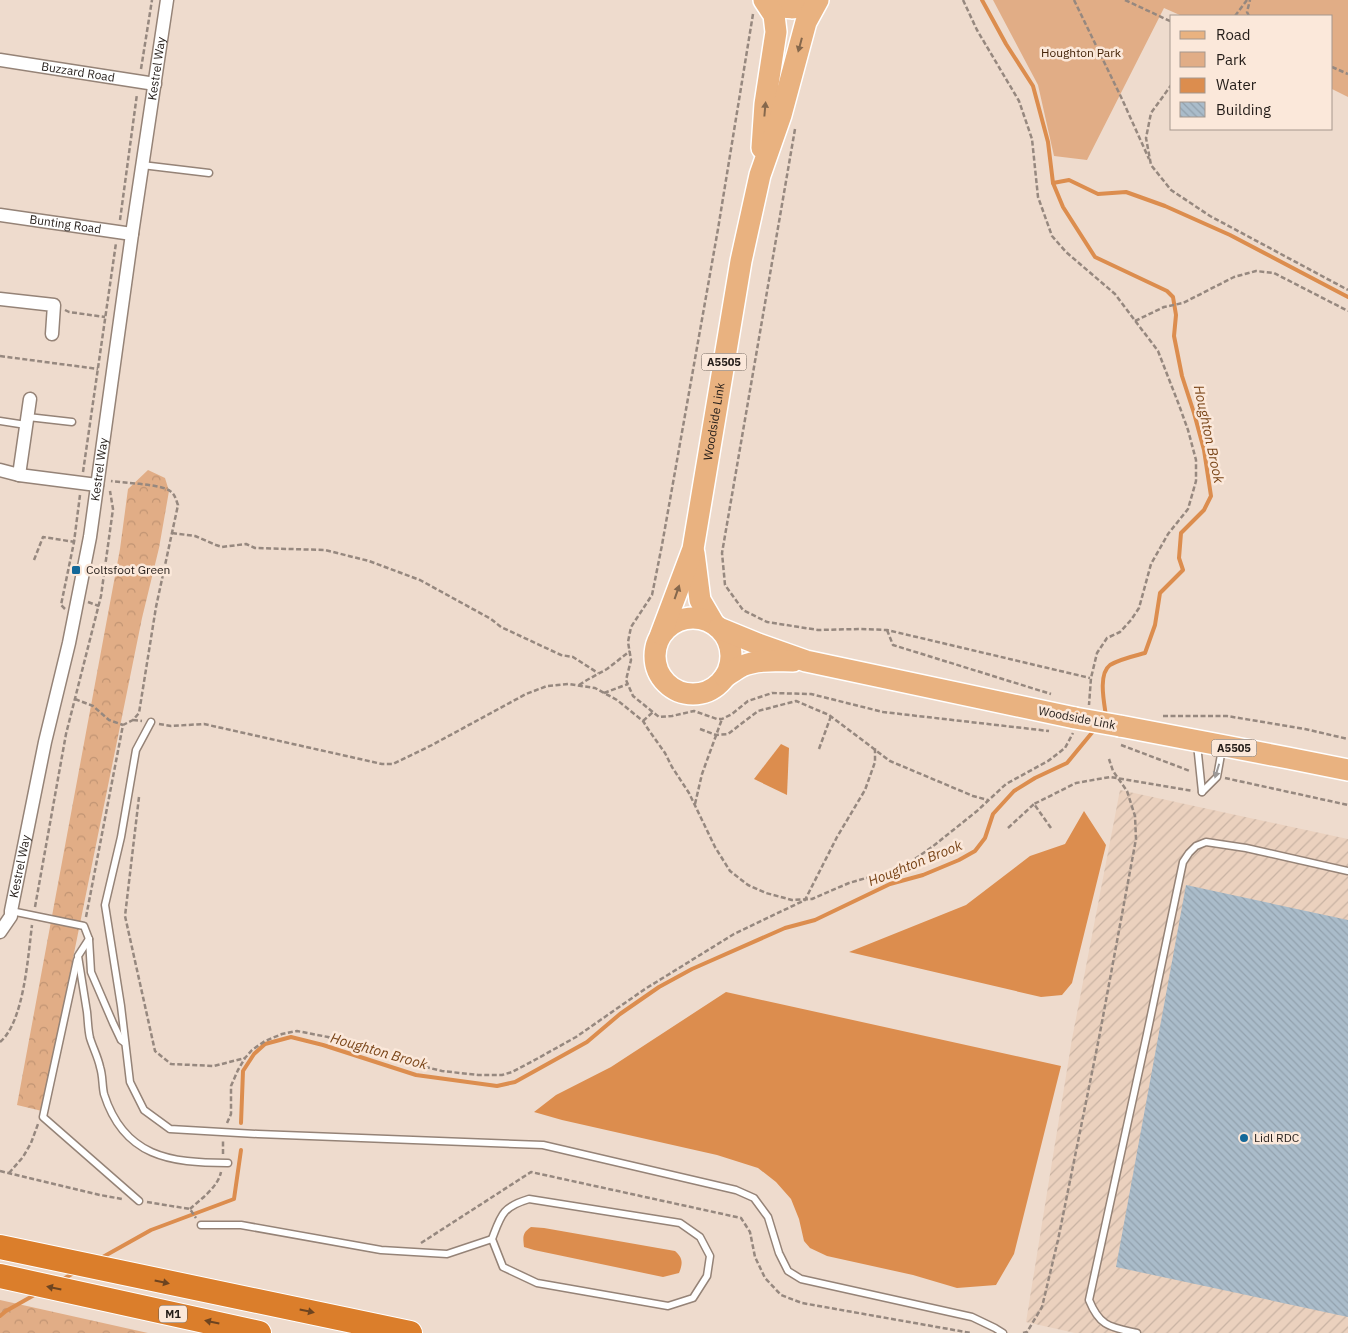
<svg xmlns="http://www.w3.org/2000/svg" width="1348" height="1333" font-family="'IBM Plex Sans',sans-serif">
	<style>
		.industrial { fill: url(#industrial-furrows) }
		.forest { fill: url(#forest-crowns) }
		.park { fill: #e1ad86 }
		.water { fill: #dc8d4e }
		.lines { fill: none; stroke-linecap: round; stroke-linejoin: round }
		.stream { stroke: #dc8d4e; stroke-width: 4 }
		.building { fill: url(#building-back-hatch) }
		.lane-casing { stroke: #958377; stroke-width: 9 }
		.street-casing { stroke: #958377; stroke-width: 15 }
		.primary-casing { stroke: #fff; stroke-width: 24 }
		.highway-casing { stroke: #fff; stroke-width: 26 }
		.path { stroke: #96887f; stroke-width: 2.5; stroke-dasharray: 5 2.5; stroke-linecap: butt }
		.lane { stroke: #fff; stroke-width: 6 }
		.street { stroke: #fff; stroke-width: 12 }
		.primary { stroke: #e9b280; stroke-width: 21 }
		.highway { stroke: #db7e2b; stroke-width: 24 }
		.primary-bridge-casing { stroke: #fff; stroke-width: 24; stroke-linecap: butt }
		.primary-bridge { stroke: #e9b280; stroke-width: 21 }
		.oneway { fill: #86684c }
		.oneway2 { fill: #9c9998 }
		.oneway3 { fill: #6d4420 }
		.poi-dot { fill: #146899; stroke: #fbe8da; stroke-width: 2 }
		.labels { text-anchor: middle; stroke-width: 5; stroke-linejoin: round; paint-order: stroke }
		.shield { fill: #fbe8da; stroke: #645a53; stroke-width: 1 }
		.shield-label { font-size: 11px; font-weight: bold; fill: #241d19 }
		.park-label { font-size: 12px; fill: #442409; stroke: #fbe8da }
		.street-label { font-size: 12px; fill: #241d19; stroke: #fbe8da }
		.poi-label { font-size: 12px; fill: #241d19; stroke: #fbe8da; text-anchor: start }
		.water-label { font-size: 14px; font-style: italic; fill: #794417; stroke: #fbe8da }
	</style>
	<defs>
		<pattern id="industrial-furrows" width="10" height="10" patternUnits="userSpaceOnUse" patternTransform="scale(1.25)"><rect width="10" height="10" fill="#ebd1be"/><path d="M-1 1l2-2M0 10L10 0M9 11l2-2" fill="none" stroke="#c9b3a3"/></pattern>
		<pattern id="forest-crowns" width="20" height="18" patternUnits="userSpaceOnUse" patternTransform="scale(1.25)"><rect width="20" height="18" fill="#e1ad86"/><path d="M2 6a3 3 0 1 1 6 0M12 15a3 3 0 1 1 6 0" fill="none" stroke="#c19473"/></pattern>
		<pattern id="building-back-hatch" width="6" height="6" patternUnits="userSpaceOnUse" patternTransform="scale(1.25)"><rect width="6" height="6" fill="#aabcca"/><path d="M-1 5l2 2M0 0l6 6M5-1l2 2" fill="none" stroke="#92a1ad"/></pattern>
	</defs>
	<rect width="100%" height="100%" fill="#eedbcd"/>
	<path class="industrial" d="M 1120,790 L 1348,839 L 1348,1333 L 1075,1333 L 1026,1322 L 1072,1039 Z"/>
	<g class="forest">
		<path d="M 148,470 L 165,478 L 169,491 L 159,548 L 142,618 L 42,1111 L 17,1105 L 120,549 L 128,489 Z"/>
		<path d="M 0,1300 L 148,1333 L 0,1333 Z"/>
	</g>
	<path class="park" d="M 993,0 L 1348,0 L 1348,97 L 1332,89 L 1332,16 L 1182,16 L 1164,8 L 1087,160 L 1054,156 L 1038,85 Z"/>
	<g class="water">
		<path d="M 781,744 L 789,748 L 787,795 L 754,779 Z"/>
		<path d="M 1084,811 L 1106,845 L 1072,983 L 1062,995 L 1041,997 L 849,952 L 966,905 L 1030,856 L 1065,844 Z"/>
		<path d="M 726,992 L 1061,1066 L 1014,1254 L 996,1285 L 957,1288 L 913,1275 L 827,1256 L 810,1248 L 804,1241 L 799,1219 L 791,1199 L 776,1182 L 758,1168 L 717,1155 L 562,1120 L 534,1112 L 556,1095 L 611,1067 Z"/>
		<path d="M 531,1227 L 544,1228 L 675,1251 C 683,1258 683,1263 679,1273 L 663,1277 L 534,1250 L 524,1247 C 523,1237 522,1233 531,1227 Z"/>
	</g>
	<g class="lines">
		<g class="stream">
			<path d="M 982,0 L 1006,44 L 1033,86 L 1048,142 L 1053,183 L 1063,207 L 1095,257 L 1167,291 L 1173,297 L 1176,315 L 1174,336 L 1182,376 L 1194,413 L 1204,450 L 1211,496 L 1204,510 L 1181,533 L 1179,558 L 1183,570 L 1160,593 L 1155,625 L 1145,653 C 1134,656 1120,659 1110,665 C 1098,674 1104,702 1106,716"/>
			<path d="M 1053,183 L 1069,180 L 1098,194 L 1126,192 L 1165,206 L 1230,235 L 1348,297"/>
			<path d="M 241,1123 L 243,1071 L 254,1054 L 265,1044 L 291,1037 L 323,1045 L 416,1075 L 497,1086 L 515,1082 L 587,1042 L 620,1014 L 659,987 L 692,969 L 785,928 L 815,920 L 890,884 L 923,875 L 959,860 L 975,851 L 985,838 L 993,814 L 1014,791 L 1035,778 L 1067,763 L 1095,729"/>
			<path d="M 101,1258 L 151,1230 L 234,1199 L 241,1150"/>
			<path d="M 62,1280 L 75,1272"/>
			<path d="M 0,1316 L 6,1311 L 36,1294"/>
		</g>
	</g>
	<path class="building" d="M 1186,885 L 1348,920 L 1348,1317 L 1116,1267 Z"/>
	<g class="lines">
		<g class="lane-casing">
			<g id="lane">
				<path d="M 142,165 L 209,173"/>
				<path d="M 28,417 L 72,422"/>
				<path d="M 0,421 L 26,425"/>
				<path d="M 151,722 L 136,750 L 121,837 L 105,905 L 121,1006 L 130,1082 L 144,1110 L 170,1129 L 258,1134 L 543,1145 L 736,1190 L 754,1198 L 768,1217 L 779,1253 L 788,1271 L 801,1279 L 972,1317 L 995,1328 L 1003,1333"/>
				<path d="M 1197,744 L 1202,792"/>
				<path d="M 1202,792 L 1217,777 L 1222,749"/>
				<path d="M 11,911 L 84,926 L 89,939 L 91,972 L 113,1023 L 121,1040 L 125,1043"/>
				<path d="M 89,939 L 78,956 C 81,974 84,993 87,1012 C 88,1021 88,1030 90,1038 C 93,1048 98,1057 100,1067 C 103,1076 102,1085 104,1094 C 124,1157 170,1163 228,1163"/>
				<path d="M 77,960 L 43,1117 L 139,1201"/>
				<path d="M 529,1199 L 680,1223 L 700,1237 L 710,1256 L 707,1276 L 693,1298 L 668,1306 L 537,1283 L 503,1267 L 492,1239 C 501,1215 502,1207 529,1199 Z"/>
				<path d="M 201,1225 L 241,1225 L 381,1250 L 447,1254 L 492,1239"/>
				<path d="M 1137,1333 C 1110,1327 1100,1327 1089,1300 L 1147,1034 L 1183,862 L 1189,853 L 1196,846 L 1206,842 L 1246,848 L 1348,871"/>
			</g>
		</g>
		<g class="street-casing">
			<g id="street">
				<path id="s1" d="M 0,60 L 155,84"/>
				<path id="s2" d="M 0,215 L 132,234"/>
				<path d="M 0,299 L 54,305 L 52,334"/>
				<path d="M 0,470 L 19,475 L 97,485"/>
				<path d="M 19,475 L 30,399"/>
				<path id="s3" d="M 0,932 L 11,916 L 11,911 L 45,742 L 69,643 L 90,537 L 132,234 L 167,0"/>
			</g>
		</g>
		<g class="primary-casing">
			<g id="primary">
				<path d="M 767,0 C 781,10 801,11 815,0"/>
				<path d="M 762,148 L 765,104 L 776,32 L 774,15 L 764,0"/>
				<path d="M 694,553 L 700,600 L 714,624"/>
				<circle cx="693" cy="656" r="38"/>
				<path d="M 719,628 L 758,644 L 806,661 L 1075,718"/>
				<path id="s4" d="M 661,634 L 693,549 L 741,261 L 760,175 L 781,115 L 806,22 L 818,0"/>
				<path d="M 725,677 C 731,673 736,669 742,666 C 758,659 777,661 793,661"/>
				<path d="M 1120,726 L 1288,758 L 1348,770"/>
			</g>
		</g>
		<g class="highway-casing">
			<g id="highway">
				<path d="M 0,1247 L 410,1333"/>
				<path d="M 0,1276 L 259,1333"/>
			</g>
		</g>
		<g class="path">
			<path d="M 963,0 L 977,30 L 1019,101 L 1032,139 L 1038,197 L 1052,236 L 1066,252 L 1115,294 L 1158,351 L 1179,405 L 1188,430 L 1196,460 L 1196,481 L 1188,509 L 1168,534 L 1151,564 L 1139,608 L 1131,620 L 1120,632 L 1107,638 L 1097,653 L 1091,678 L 1089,705"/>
			<path d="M 1074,0 L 1122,99 L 1149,159"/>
			<path d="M 1125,0 L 1172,22"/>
			<path d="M 753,14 L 718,229 L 662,545 L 652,595 L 631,627 L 628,642 L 631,660 L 626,680 L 633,696 L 659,717 L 672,716 L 694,711 L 717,719 L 722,719 L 732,714 L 748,701 L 772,693 L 811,694 L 883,712 L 1049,731"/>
			<path d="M 1235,16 L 1247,0"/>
			<path d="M 1249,16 L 1247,12 L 1250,0"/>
			<path d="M 1332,67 L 1348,74"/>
			<path d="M 141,69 L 152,0"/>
			<path d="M 1172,84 L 1151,113 L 1146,138 L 1151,165 L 1171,190 L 1210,216 L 1348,290"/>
			<path d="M 795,129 L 722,553 L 725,585 L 743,610 L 767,622 L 818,630 L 859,629 L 887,630 L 1090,678"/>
			<path d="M 120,220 L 137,94"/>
			<path d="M 65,310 L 69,312 L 105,317"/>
			<path d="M 1135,321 L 1164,307 L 1183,303 L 1234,277 L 1256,271 L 1274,273 L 1348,311"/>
			<path d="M 0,356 L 98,369"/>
			<path d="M 83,472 L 116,243"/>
			<path d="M 172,533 L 195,536 L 216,545 L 222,547 L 246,544 L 255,548 L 325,550 L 369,561 L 420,580 L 491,619 L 501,627 L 561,655 L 573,657 L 598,673"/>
			<path d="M 34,560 L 43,537 L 75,542"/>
			<path d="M 88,602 L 99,606"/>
			<path d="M 65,609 L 61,605 L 74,542 L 80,495"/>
			<path d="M 887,630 L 893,645 L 1051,694"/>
			<path d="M 579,685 L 587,680 L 607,669 L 630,651"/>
			<path d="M 604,693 L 628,684"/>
			<path d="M 75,699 L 93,706 L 109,720 L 123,725"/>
			<path d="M 1163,716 L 1227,716 L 1305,729 L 1348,739"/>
			<path d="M 133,720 L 142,721"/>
			<path d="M 643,721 L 653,712"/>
			<path d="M 159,724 L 171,726 L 204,724 L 382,764 L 393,764 L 432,745 L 526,694 L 547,686 L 568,684 L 595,688 L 617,700 L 643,721 L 648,729 L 665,753 L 672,767 L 689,793 L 715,847 L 730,871 L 748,885 L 766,893 L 792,900 L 812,899 L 849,883 L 887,872 L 912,861 L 932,847 L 977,811 L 1006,784 L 1048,761 L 1065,748 L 1073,733"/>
			<path d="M 700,729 L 716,735 L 728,734 L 758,711 L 796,701 L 829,715 L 890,761 L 973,796 L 988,800"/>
			<path d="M 1121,745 L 1190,771"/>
			<path d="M 819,749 L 831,716"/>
			<path d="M 1225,778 L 1348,805"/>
			<path d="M 139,797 L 125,916 L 155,1051 L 171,1064 L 214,1066 L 245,1058"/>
			<path d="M 695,804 L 702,774 L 722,719"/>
			<path d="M 1008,828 L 1034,804"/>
			<path d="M 1051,828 L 1034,804 L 1076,783 L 1110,777 L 1193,791"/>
			<path d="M 35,907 L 66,734 L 101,596 L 113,509 L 110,491"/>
			<path d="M 86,917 L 123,725 L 133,720 L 139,713 L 156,607 L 178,505 C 176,500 175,494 170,491 C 161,484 124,483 111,481"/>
			<path d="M 0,1042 C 24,1022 28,956 32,925"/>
			<path d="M 227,1123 L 231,1114 L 231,1086 L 238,1070 L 245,1058 L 252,1050 L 265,1041 L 282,1034 L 297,1031 L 328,1037 L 381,1056 L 442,1071 L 478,1075 L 502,1075 L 512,1072 L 533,1061 L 576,1037 L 645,989 L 734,934 L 805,900 L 837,837 L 865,790 L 875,762 L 875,748"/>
			<path d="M 223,1154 L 223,1140"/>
			<path d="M 0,1171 L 100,1195 L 122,1199"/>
			<path d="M 9,1173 L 23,1157 L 31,1143 L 38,1124"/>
			<path d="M 147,1202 L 190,1209 L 196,1218"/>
			<path d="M 190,1209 C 201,1199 218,1187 221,1172"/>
			<path d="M 421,1243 L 531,1172 L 741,1218 L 750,1232 L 755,1257 L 765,1278 L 781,1295 L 802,1303 L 971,1333"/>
			<path d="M 1023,1333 L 1027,1332 L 1042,1307 L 1058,1240 L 1099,1038 L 1136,839 L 1135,816 L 1127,791 L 1113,771 L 1109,759"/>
		</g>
		<use href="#lane" class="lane"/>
		<use href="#street" class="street"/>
		<use href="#primary" class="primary"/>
		<use href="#highway" class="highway"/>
		<g class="primary-bridge-casing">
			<path id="primary-bridge" d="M 1075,718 L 1120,726"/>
		</g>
		<use href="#primary-bridge" class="primary-bridge"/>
	</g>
	<defs><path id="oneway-solid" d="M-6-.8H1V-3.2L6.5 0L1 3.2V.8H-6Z" transform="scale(1.25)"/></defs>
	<g class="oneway">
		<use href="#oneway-solid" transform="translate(800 45) rotate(105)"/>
		<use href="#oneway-solid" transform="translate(765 109) rotate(-85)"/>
		<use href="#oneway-solid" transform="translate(677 592) rotate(-71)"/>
	</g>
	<use class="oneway2" href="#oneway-solid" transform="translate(1217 771) rotate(107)"/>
	<g class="oneway3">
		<use href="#oneway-solid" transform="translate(162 1282) rotate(12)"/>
		<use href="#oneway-solid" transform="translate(54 1288) rotate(-168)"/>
		<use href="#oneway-solid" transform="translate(307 1311) rotate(12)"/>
		<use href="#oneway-solid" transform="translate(212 1322) rotate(-168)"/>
	</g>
	<g class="poi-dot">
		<rect x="71" y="565" width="10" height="10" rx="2.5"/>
		<circle cx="1244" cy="1138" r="5"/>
	</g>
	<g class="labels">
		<g class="shield">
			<rect x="701.5" y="353.5" width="45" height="17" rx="4"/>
			<rect x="1211.5" y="739.5" width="45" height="17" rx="4"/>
			<rect x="159" y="1305.5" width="28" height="17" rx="4"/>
		</g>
		<g class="shield-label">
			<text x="724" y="366">A5505</text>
			<text x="1234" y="752">A5505</text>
			<text x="173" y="1318">M1</text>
		</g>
		<g class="park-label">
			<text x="1081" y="57">Houghton Park</text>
		</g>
		<g class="street-label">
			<text dy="4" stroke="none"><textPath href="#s3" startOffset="880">Kestrel Way</textPath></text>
			<text dy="4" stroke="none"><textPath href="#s1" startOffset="79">Buzzard Road</textPath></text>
			<text dy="4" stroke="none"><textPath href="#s2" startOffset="66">Bunting Road</textPath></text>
			<text dy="4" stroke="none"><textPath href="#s4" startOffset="220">Woodside Link</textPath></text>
			<text dy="4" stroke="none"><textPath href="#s3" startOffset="475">Kestrel Way</textPath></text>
			<text transform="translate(1077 718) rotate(11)" y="4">Woodside Link</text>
			<text dy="4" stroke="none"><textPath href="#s3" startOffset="70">Kestrel Way</textPath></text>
		</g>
		<g class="poi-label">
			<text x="86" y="574">Coltsfoot Green</text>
			<text x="1254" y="1142">Lidl RDC</text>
		</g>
		<g class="water-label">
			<text transform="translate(1209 434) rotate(78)" y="5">Houghton Brook</text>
			<text transform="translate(915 863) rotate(-22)" y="5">Houghton Brook</text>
			<text transform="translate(379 1051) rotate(16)" y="5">Houghton Brook</text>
		</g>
	</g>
	<rect x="1170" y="15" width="162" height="115" fill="#fbe8da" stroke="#a5978d"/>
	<rect x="1180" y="31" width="25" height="8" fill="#e9b280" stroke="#a5978d"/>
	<text x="1216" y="40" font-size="15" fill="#241d19">Road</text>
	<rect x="1180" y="52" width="25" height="15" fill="#e1ad86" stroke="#a5978d"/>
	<text x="1216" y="65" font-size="15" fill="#241d19">Park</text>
	<rect x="1180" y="78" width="25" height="15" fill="#dc8d4e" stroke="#a5978d"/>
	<text x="1216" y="90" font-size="15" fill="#241d19">Water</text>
	<rect x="1180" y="102" width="25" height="15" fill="url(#building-back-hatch)" stroke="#a5978d"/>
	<text x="1216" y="115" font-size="15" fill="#241d19">Building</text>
</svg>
